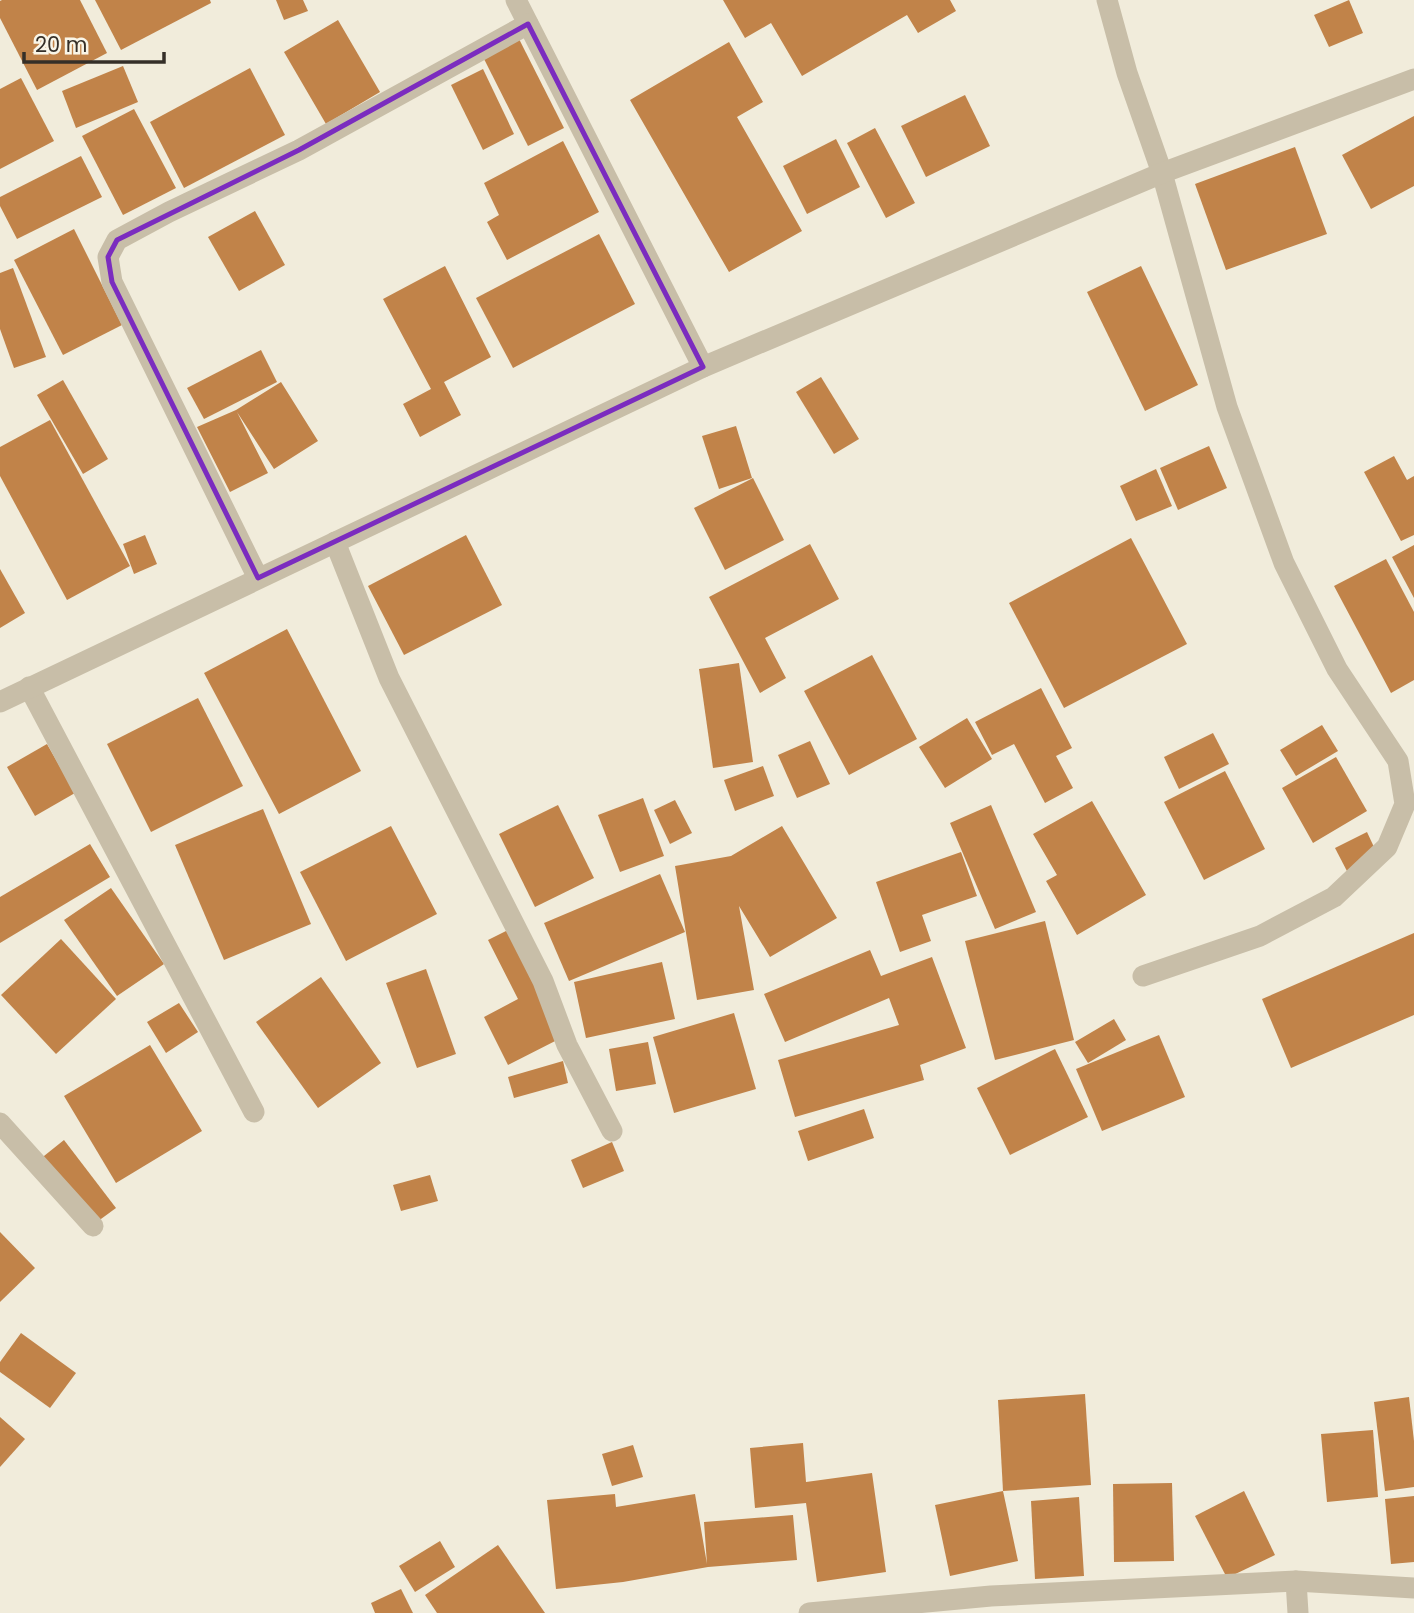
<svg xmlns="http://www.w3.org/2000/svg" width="1414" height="1613" font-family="Poppins,sans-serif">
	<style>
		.building { fill: #c18349 }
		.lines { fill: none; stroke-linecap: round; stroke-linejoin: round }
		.street { stroke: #c8bea8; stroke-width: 21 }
		.marked { fill: none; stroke: #7b2cbf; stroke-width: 5; stroke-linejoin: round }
	</style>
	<rect width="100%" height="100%" fill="#f1ecdb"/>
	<g class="building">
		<path d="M 2,0 L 80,0 L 107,53 L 37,90 L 0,18 L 0,1 Z"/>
		<path d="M 95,0 L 210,0 L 211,3 L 121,50 Z"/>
		<path d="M 276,0 L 303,0 L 308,11 L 284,20 Z"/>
		<path d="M 723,0 L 950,0 L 956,11 L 918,33 L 907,15 L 802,76 L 771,23 L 745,38 Z"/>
		<path d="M 1349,0 L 1363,33 L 1329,47 L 1314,15 Z"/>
		<path d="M 338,20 L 380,92 L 326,124 L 284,52 Z"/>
		<path d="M 517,35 L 564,128 L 528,146 L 481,53 Z"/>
		<path d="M 729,42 L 763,102 L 737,117 L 802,231 L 729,272 L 630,100 Z"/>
		<path d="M 123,66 L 138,102 L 76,128 L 62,91 Z"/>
		<path d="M 250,68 L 285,135 L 184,188 L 150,122 Z"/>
		<path d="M 483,69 L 514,134 L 483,150 L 451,85 Z"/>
		<path d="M 21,78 L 54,141 L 0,169 L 0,89 Z"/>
		<path d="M 965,95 L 990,146 L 926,177 L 901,126 Z"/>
		<path d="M 134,109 L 176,188 L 123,215 L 82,136 Z"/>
		<path d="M 1414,116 L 1414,186 L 1371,209 L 1342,155 Z"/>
		<path d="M 875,128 L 915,203 L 886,218 L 847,143 Z"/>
		<path d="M 836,139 L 860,187 L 807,214 L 783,166 Z"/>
		<path d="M 563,141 L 599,212 L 507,260 L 487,222 L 499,215 L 484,183 Z"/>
		<path d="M 1295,147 L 1327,234 L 1226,270 L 1195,184 Z"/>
		<path d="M 81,156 L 102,197 L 17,239 L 0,206 L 0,197 Z"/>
		<path d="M 255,211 L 285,265 L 239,291 L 208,237 Z"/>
		<path d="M 74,229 L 122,325 L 63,355 L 14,260 Z"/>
		<path d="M 599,234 L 635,304 L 513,368 L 476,298 Z"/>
		<path d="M 445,266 L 491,357 L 444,382 L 461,415 L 420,437 L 403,404 L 431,389 L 383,299 Z"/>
		<path d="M 1141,266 L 1198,385 L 1145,411 L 1087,292 Z"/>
		<path d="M 13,268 L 46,357 L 14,368 L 0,329 L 0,273 Z"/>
		<path d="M 261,350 L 277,382 L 204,419 L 187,388 Z"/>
		<path d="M 821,377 L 859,439 L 834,454 L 796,392 Z"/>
		<path d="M 63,380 L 108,459 L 83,474 L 37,395 Z"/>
		<path d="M 281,382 L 318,441 L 274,469 L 237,412 L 268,473 L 230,492 L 197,427 L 236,410 Z"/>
		<path d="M 50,420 L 130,566 L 67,600 L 0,476 L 0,447 Z"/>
		<path d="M 736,426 L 752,478 L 719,489 L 702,436 Z"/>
		<path d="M 1209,446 L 1227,488 L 1178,510 L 1160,468 Z"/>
		<path d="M 1394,456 L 1407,480 L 1414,476 L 1414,535 L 1401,541 L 1364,472 Z"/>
		<path d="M 1156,469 L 1172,506 L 1136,521 L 1120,486 Z"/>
		<path d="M 753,478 L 784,540 L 725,570 L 694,508 Z"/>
		<path d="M 145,535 L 157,564 L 134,574 L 123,544 Z"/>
		<path d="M 466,535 L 502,605 L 404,655 L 368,586 Z"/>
		<path d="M 1131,538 L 1187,644 L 1064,708 L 1009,603 Z"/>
		<path d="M 810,544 L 839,599 L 765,638 L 786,678 L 760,693 L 709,597 Z"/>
		<path d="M 1414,545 L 1414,598 L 1392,557 Z"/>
		<path d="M 1386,559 L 1414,612 L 1414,680 L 1391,693 L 1334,586 Z"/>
		<path d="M 0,569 L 25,613 L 0,628 Z"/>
		<path d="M 287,629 L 361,771 L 279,814 L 204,673 Z"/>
		<path d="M 872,655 L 917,739 L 849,775 L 804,691 Z"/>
		<path d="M 739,663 L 753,762 L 713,768 L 699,669 Z"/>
		<path d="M 1041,688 L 1072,748 L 1056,756 L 1073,788 L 1045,803 L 1014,744 L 992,755 L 975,722 Z"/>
		<path d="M 198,698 L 243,786 L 151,832 L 107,744 Z"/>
		<path d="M 967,718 L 992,759 L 945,788 L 919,747 Z"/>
		<path d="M 1322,725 L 1338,751 L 1296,776 L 1280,750 Z"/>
		<path d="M 1213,733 L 1229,764 L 1179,789 L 1164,757 Z"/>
		<path d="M 810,741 L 830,784 L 797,798 L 778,755 Z"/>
		<path d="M 47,744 L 75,793 L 35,816 L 7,767 Z"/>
		<path d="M 1336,757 L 1367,811 L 1313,843 L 1282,788 Z"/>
		<path d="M 763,766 L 774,796 L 735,811 L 724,780 Z"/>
		<path d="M 1225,771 L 1265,849 L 1204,880 L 1164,802 Z"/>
		<path d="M 643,798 L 664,856 L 620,872 L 598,815 Z"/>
		<path d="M 675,800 L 692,833 L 670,844 L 654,810 Z"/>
		<path d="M 1092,801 L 1146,895 L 1077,935 L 1046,881 L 1057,875 L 1033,834 Z"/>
		<path d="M 558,805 L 594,878 L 535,907 L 499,834 Z"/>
		<path d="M 991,805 L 1036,912 L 995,929 L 950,823 Z"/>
		<path d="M 263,809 L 311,924 L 224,960 L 175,845 Z"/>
		<path d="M 391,826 L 437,914 L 346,961 L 300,872 Z"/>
		<path d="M 782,826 L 837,918 L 770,957 L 739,906 L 754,990 L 697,1000 L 675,866 L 731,856 Z"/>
		<path d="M 1367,832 L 1380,860 L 1349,875 L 1335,848 Z"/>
		<path d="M 90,844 L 110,877 L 0,943 L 0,897 Z"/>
		<path d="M 961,852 L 977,896 L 922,915 L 931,941 L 900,952 L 876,882 Z"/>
		<path d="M 660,874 L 685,932 L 569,981 L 544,923 Z"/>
		<path d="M 111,888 L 164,964 L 117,996 L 64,920 Z"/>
		<path d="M 1045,921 L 1074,1040 L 995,1060 L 965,941 Z"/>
		<path d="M 510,929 L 565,1036 L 508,1065 L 484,1017 L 518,999 L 488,940 Z"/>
		<path d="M 1414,933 L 1414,1015 L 1291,1068 L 1262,999 Z"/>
		<path d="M 61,939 L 116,999 L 56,1054 L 1,995 Z"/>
		<path d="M 870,950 L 881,976 L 932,957 L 966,1048 L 920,1065 L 924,1080 L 795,1117 L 778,1060 L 899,1025 L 889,998 L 785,1042 L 764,994 Z"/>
		<path d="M 662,962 L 675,1019 L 586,1038 L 574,982 Z"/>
		<path d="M 426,969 L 456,1054 L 417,1068 L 386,983 Z"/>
		<path d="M 321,977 L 381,1063 L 318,1108 L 256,1022 Z"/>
		<path d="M 179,1003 L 198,1032 L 166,1053 L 147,1022 Z"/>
		<path d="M 734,1013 L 756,1089 L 674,1113 L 653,1037 Z"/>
		<path d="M 1114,1019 L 1126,1040 L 1088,1063 L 1075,1042 Z"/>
		<path d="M 1159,1035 L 1185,1097 L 1102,1131 L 1076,1069 Z"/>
		<path d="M 648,1042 L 656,1084 L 616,1091 L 609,1049 Z"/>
		<path d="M 150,1045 L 202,1131 L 116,1183 L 64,1096 Z"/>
		<path d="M 1055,1049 L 1088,1117 L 1010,1155 L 977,1088 Z"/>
		<path d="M 563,1061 L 568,1083 L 514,1098 L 508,1077 Z"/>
		<path d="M 864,1109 L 874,1138 L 808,1161 L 798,1131 Z"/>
		<path d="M 64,1140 L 116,1208 L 90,1227 L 39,1160 Z"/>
		<path d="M 612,1142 L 624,1171 L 583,1188 L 571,1160 Z"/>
		<path d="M 430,1175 L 438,1201 L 401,1211 L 393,1185 Z"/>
		<path d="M 0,1232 L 35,1268 L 0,1302 Z"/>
		<path d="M 21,1333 L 76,1373 L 50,1408 L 0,1372 L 0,1362 Z"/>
		<path d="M 1085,1394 L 1091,1485 L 1003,1491 L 998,1400 Z"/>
		<path d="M 1409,1397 L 1414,1441 L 1414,1487 L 1385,1491 L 1374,1402 Z"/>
		<path d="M 0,1417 L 25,1439 L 0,1467 Z"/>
		<path d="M 1373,1430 L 1378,1497 L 1327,1502 L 1321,1434 Z"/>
		<path d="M 803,1443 L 806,1482 L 872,1473 L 886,1572 L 817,1582 L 806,1503 L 755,1508 L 750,1448 Z"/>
		<path d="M 633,1445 L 643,1477 L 612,1486 L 602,1454 Z"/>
		<path d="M 1172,1483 L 1174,1561 L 1114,1562 L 1113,1484 Z"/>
		<path d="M 1003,1491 L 1018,1561 L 950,1576 L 935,1505 Z"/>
		<path d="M 1244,1491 L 1275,1555 L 1227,1578 L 1195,1516 Z"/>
		<path d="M 615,1494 L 616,1507 L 695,1494 L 707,1564 L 704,1522 L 793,1515 L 797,1560 L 708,1567 L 623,1582 L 556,1589 L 547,1500 Z"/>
		<path d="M 1414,1496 L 1414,1562 L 1391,1564 L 1385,1499 Z"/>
		<path d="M 1079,1497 L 1084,1576 L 1035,1579 L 1031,1501 Z"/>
		<path d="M 440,1541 L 455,1567 L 415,1592 L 399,1566 Z"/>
		<path d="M 498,1545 L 545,1613 L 437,1613 L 425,1595 Z"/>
		<path d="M 401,1589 L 413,1613 L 375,1613 L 371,1603 Z"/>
	</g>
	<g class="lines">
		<g class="street">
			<path d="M 516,0 L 703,367"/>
			<path d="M 1107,0 L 1127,73 L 1162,173 L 1227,407 L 1284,563 L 1337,669 L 1398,761 L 1405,804 L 1387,847 L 1334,897 L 1260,936 L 1143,976"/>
			<path d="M 335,542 L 389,678 L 543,981 L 567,1045 L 612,1131"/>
			<path d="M 258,578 L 112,282 L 108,257 L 117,240 L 169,212 L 299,150 L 528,24"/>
			<path d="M 29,687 L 254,1112"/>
			<path d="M 0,702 L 703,367 L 1162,173 L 1414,79"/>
			<path d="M 0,1123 L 93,1226"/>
			<path d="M 1296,1581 L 1298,1613"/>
			<path d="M 809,1613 L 991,1596 L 1296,1581 L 1414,1588"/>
		</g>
	</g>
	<path class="marked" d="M 528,24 L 703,367 L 258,578 L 112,282 L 108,257 L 117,240 L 299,150 Z"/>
	<path d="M24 52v10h140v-10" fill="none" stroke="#352f28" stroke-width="3.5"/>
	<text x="35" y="52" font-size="21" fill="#352f28" stroke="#f9f5e7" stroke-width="5" paint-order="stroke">20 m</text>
</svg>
